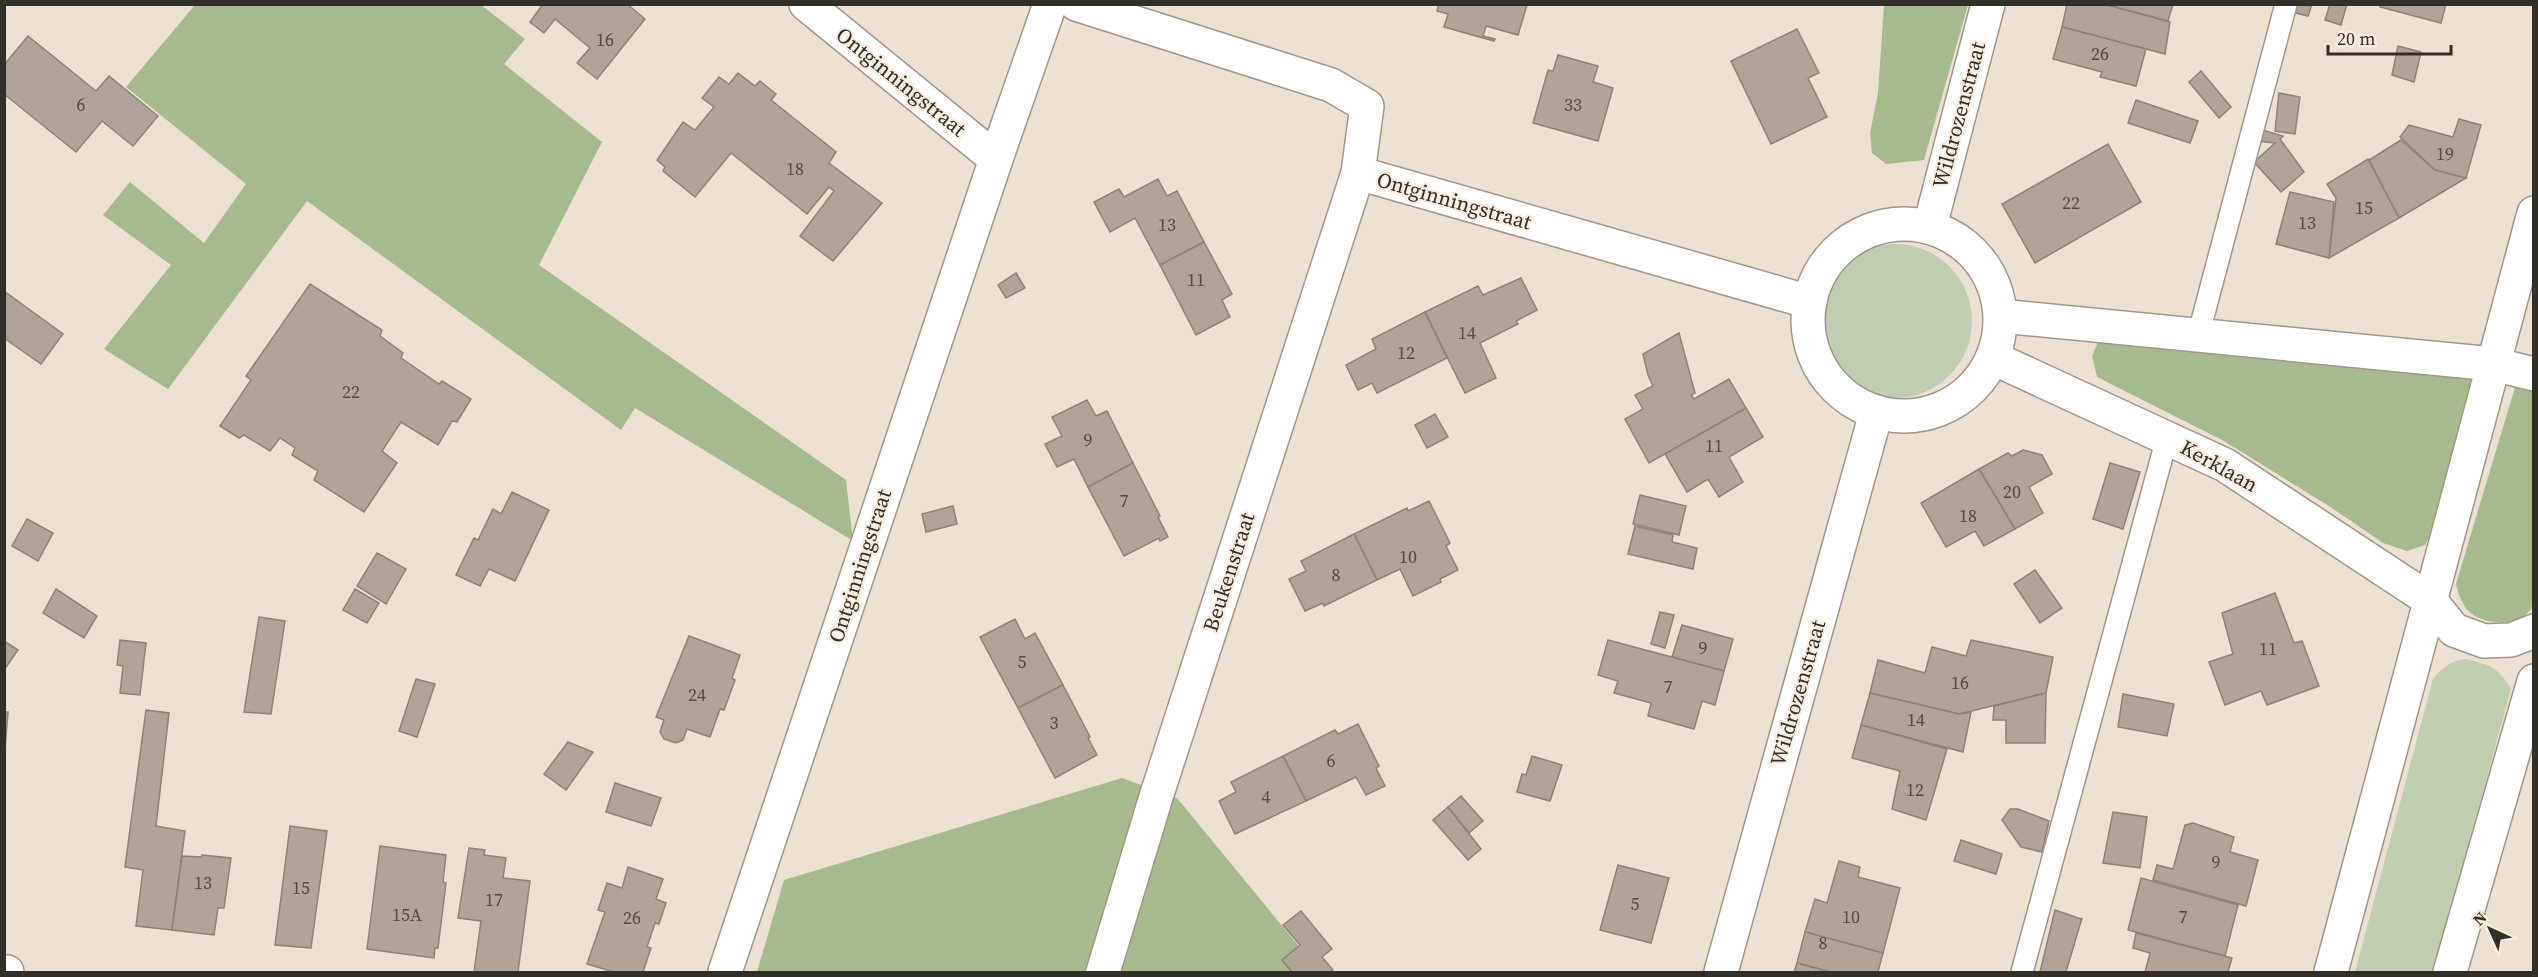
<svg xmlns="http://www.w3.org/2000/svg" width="2538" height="977" font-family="'Source Serif 4',serif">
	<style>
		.green { fill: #c1ceb3 }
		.forest { fill: #a6b98f }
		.building { fill: #afa497; stroke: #8d8376; stroke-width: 1.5 }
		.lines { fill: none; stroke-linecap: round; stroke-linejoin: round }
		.service-casing { stroke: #a1978a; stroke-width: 24 }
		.minor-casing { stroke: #a1978a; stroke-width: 36 }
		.service { stroke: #fff; stroke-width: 21 }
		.minor { stroke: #fff; stroke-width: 33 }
		.labels { text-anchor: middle; stroke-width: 4.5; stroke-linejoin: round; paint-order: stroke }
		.number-label { font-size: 18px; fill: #514c44 }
		.street-label { font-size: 21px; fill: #322e28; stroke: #f8eddf }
	</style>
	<rect width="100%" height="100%" fill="#ebe0d2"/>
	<g class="green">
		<circle cx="1895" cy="321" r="77"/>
		<path d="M 2466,659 C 2490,665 2498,667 2511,689 L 2434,972 L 2355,972 L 2433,679 C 2443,667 2450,661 2466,659 Z"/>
	</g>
	<g class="forest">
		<path d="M 195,5 L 481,5 L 525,39 L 504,64 L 602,142 L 539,265 L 846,480 L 853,541 L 635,408 L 621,430 L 307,201 L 168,389 L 104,349 L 171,265 L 103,215 L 130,182 L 204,243 L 246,184 L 126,87 Z"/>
		<path d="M 1884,5 L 1968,5 L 1924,160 L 1886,164 L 1872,153 L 1870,133 L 1878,93 Z"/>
		<path d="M 2099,340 L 2477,376 L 2434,529 L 2425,545 L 2407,551 L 2383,543 L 2332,508 L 2224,441 L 2097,377 L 2092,356 Z"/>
		<path d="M 2516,384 L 2533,390 L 2534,599 L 2531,609 L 2518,623 C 2485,623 2464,621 2456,584 Z"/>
		<path d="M 1122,778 L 1177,798 L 1320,972 L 757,972 L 784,880 Z"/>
	</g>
	<g class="building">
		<path d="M 543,4 L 627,4 L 645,19 L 597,79 L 577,63 L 590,48 L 555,19 L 544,33 L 530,22 Z"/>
		<path d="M 1439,4 L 1526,4 L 1527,5 L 1518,35 L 1486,26 L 1483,36 L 1495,39 L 1494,41 L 1444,27 L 1448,14 L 1437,11 Z"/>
		<path d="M 2067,4 L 2104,4 L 2170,22 L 2165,54 L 2062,27 Z"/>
		<path d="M 2104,4 L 2173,4 L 2168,21 Z"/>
		<path d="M 2293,4 L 2312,4 L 2308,16 L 2291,12 Z"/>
		<path d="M 2330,4 L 2347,4 L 2341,25 L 2325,20 Z"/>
		<path d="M 2380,4 L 2446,4 L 2441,23 L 2380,7 Z"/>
		<path d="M 2062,27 L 2146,49 L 2136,86 L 2100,77 L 2102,72 L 2053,59 Z"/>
		<path d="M 1797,29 L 1819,73 L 1808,78 L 1827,117 L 1771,144 L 1731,61 Z"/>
		<path d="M 28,36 L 96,91 L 109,76 L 158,116 L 133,146 L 102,121 L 76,152 L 4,94 L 4,65 Z"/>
		<path d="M 2398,46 L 2421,52 L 2414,82 L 2392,75 Z"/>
		<path d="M 1558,55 L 1598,66 L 1593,82 L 1613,88 L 1598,141 L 1533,123 L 1548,70 L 1553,71 Z"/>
		<path d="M 2201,71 L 2231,107 L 2219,118 L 2189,82 Z"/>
		<path d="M 738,73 L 755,86 L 760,81 L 776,94 L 771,100 L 836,152 L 829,163 L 882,203 L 833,261 L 800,236 L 834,191 L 829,187 L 807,214 L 731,153 L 695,197 L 663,171 L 665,167 L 657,160 L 683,122 L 695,130 L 714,107 L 702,98 L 719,77 L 729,84 Z"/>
		<path d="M 2279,93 L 2300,97 L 2295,134 L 2275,131 Z"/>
		<path d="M 2136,100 L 2198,121 L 2190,143 L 2128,123 Z"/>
		<path d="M 2459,119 L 2481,125 L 2466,178 L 2435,170 L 2400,137 L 2409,125 L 2453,137 Z"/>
		<path d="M 2259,129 L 2283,136 L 2280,139 L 2304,172 L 2281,192 L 2254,162 L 2275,143 L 2257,141 Z"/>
		<path d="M 2401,140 L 2435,170 L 2466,178 L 2399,218 L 2369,160 Z"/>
		<path d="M 2108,144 L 2141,202 L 2035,263 L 2002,204 Z"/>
		<path d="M 2368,159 L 2399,218 L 2329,258 L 2336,198 L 2327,184 Z"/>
		<path d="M 1158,179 L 1167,196 L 1177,191 L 1204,242 L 1160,265 L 1135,218 L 1110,232 L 1094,202 L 1119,189 L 1124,197 Z"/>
		<path d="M 2290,192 L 2334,202 L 2329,258 L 2276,244 Z"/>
		<path d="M 1204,242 L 1232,294 L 1222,300 L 1230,317 L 1196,335 L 1160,265 Z"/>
		<path d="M 1016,273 L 1025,288 L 1006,298 L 998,285 Z"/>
		<path d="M 1521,278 L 1537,310 L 1516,321 L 1518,324 L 1480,343 L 1496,378 L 1465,393 L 1425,312 L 1478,286 L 1483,295 Z"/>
		<path d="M 310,284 L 382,330 L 380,336 L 403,353 L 401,358 L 439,384 L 442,381 L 471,399 L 457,422 L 452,421 L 438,445 L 401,422 L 382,451 L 397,463 L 364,512 L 314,480 L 318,471 L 292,455 L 295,448 L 280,438 L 270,451 L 244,435 L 239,438 L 220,426 L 251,380 L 246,376 Z"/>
		<path d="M 4,291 L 63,334 L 41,364 L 4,338 Z"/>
		<path d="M 1425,312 L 1447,358 L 1377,393 L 1372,383 L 1358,390 L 1346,365 L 1376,349 L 1372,339 Z"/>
		<path d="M 1679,333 L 1695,393 L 1691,395 L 1694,399 L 1729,379 L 1746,408 L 1649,463 L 1625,419 L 1643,409 L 1635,395 L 1653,386 L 1648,375 L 1643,354 Z"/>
		<path d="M 1087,400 L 1096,416 L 1107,411 L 1133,463 L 1088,487 L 1074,459 L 1057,467 L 1045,444 L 1062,436 L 1052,417 Z"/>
		<path d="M 1746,408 L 1763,437 L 1729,457 L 1743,482 L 1719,497 L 1708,479 L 1687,492 L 1665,454 Z"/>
		<path d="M 1435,414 L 1448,437 L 1427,448 L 1415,425 Z"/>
		<path d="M 2023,450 L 2042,455 L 2052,474 L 2029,487 L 2043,513 L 2015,529 L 1979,469 L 2008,453 L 2012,456 Z"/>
		<path d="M 1133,463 L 1160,516 L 1158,517 L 1168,537 L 1160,541 L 1159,538 L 1124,556 L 1088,487 Z"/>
		<path d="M 2110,463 L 2140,472 L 2123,529 L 2093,519 Z"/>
		<path d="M 1979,469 L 2015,529 L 1984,546 L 1975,531 L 1946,547 L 1921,503 Z"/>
		<path d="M 512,492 L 549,510 L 515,581 L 489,569 L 480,586 L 456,575 L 474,538 L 478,540 L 493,509 L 501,514 Z"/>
		<path d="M 1640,495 L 1686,506 L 1679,535 L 1633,524 Z"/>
		<path d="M 1429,501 L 1450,543 L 1446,546 L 1458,570 L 1440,579 L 1441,582 L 1413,596 L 1400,569 L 1377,580 L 1354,534 L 1407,508 L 1408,511 Z"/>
		<path d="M 953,506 L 957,524 L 926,532 L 922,514 Z"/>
		<path d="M 27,519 L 53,533 L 38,561 L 12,546 Z"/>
		<path d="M 1635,526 L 1673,535 L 1672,542 L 1697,548 L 1693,569 L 1628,554 Z"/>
		<path d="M 1354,534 L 1377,580 L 1324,606 L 1323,603 L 1305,611 L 1289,579 L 1306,571 L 1301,561 Z"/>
		<path d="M 377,553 L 406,569 L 386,604 L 357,586 Z"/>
		<path d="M 2035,570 L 2062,608 L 2040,623 L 2014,584 Z"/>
		<path d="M 56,589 L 97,616 L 84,638 L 43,613 Z"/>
		<path d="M 355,589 L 379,603 L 367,623 L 343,610 Z"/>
		<path d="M 2275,593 L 2294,643 L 2302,641 L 2319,686 L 2267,705 L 2261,691 L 2225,705 L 2209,662 L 2233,654 L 2222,613 Z"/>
		<path d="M 1660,612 L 1674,615 L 1665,648 L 1651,644 Z"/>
		<path d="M 259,617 L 285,621 L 271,714 L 244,712 Z"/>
		<path d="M 1015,619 L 1025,639 L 1035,633 L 1063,685 L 1018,708 L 980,637 Z"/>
		<path d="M 1682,625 L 1733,639 L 1724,671 L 1672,657 Z"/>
		<path d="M 689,636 L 740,655 L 732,678 L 735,680 L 724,710 L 720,709 L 710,737 L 687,729 L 683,740 L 676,743 L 664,739 L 660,732 L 664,720 L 656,717 Z"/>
		<path d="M 120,640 L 146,643 L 140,695 L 120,693 L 123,666 L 117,665 Z"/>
		<path d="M 1608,640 L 1724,671 L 1715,705 L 1702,701 L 1694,729 L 1648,716 L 1651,703 L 1614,693 L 1618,681 L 1598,675 Z"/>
		<path d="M 1971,640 L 2053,657 L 2046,693 L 1959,714 L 1870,693 L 1878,660 L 1925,673 L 1932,647 L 1966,656 Z"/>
		<path d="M 4,641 L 18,650 L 4,670 Z"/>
		<path d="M 416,679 L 435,684 L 417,737 L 399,731 Z"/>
		<path d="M 1063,685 L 1090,737 L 1088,738 L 1097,755 L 1055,778 L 1018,708 Z"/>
		<path d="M 1870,693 L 1959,714 L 1971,712 L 1963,752 L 1861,725 Z"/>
		<path d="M 2046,693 L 2045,743 L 2006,743 L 2006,720 L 1993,720 L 1994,706 Z"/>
		<path d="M 2123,694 L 2174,704 L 2167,736 L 2118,727 Z"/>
		<path d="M 146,710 L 169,713 L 156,826 L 185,831 L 172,930 L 136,926 L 143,870 L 125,867 Z"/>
		<path d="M 4,712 L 8,712 L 5,749 L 4,749 Z"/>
		<path d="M 1358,724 L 1379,766 L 1376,768 L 1385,786 L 1366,795 L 1356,777 L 1306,801 L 1283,756 L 1335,730 L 1338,734 Z"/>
		<path d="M 1861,725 L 1947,749 L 1926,820 L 1892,809 L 1900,771 L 1852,758 Z"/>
		<path d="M 568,742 L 593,752 L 566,790 L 544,774 Z"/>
		<path d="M 1283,756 L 1306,801 L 1235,834 L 1219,801 L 1236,792 L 1231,782 Z"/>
		<path d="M 1532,756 L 1562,765 L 1550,801 L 1517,792 L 1522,774 L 1526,775 Z"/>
		<path d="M 615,783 L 661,798 L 651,826 L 606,812 Z"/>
		<path d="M 1461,796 L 1483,821 L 1469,833 L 1448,807 Z"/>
		<path d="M 1448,807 L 1481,849 L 1468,860 L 1433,820 Z"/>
		<path d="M 2010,809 L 2018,809 L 2049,821 L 2042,852 L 2021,847 L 2002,820 Z"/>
		<path d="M 2113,812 L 2147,817 L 2140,868 L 2103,863 Z"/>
		<path d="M 2193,823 L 2234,837 L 2230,852 L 2258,860 L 2246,906 L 2153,880 L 2157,865 L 2173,869 L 2185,825 Z"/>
		<path d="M 290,826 L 327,831 L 311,948 L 275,945 Z"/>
		<path d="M 1961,840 L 2002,854 L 1996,874 L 1954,861 Z"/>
		<path d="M 380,846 L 446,855 L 443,882 L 446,883 L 438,948 L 435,948 L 434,958 L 367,949 Z"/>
		<path d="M 469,848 L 485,850 L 484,855 L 506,858 L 503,878 L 530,881 L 518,972 L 474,972 L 481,921 L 458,918 Z"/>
		<path d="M 202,855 L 231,858 L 224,908 L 218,908 L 214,935 L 172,930 L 182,856 L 202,857 Z"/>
		<path d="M 1839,861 L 1860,867 L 1858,877 L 1900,888 L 1883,953 L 1805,932 L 1815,899 L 1827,903 Z"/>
		<path d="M 1618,865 L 1669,878 L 1651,943 L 1600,930 Z"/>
		<path d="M 628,867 L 663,879 L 656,899 L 666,903 L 659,924 L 655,923 L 647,947 L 651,948 L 643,972 L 614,972 L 587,964 L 605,912 L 598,910 L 607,883 L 622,888 Z"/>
		<path d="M 2141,878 L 2238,905 L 2225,956 L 2128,930 Z"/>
		<path d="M 2055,910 L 2081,919 L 2082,918 L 2066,972 L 2040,972 Z"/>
		<path d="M 1301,911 L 1332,949 L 1322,957 L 1333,970 L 1329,972 L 1292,972 L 1282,960 L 1300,945 L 1283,925 Z"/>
		<path d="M 1805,932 L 1883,953 L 1878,972 L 1830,972 L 1797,963 Z"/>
		<path d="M 2136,933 L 2232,958 L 2228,972 L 2145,972 L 2150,953 L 2133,948 Z"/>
		<path d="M 1797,963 L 1830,972 L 1794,972 Z"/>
	</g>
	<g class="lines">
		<g class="service-casing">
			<g id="service">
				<path d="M 2198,336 L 2286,4"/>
				<path d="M 2022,972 L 2167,438"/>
			</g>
		</g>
		<g class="minor-casing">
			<g id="minor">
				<path d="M 806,4 L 996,159"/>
				<path d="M 1076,4 L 1331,85 L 1367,106 L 1358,173 L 1156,797 L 1103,972"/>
				<path d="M 1358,173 L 1810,302"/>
				<circle cx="1904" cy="320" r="96"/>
				<path d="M 1930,226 L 1988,4"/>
				<path d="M 2001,316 L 2493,364 L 2534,374"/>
				<path d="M 1993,358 L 2225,465 L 2430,600 L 2454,630 L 2484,641 L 2511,640 L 2534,631"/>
				<path d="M 4,972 L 7,972"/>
				<path d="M 725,972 L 996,159 L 1050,4"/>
				<path d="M 1721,972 L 1876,413"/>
				<path d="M 2331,972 L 2534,213"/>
				<path d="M 2450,972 L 2534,681"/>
			</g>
		</g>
		<use href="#service" class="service"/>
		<use href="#minor" class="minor"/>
	</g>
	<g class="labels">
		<g class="number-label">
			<text x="605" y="46">16</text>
			<text x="2100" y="60">26</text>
			<text x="81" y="111">6</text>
			<text x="1573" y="111">33</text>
			<text x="2445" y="160">19</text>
			<text x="795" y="175">18</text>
			<text x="2071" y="209">22</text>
			<text x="2364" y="214">15</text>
			<text x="2307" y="229">13</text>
			<text x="1167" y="231">13</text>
			<text x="1196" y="286">11</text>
			<text x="1467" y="339">14</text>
			<text x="1406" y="359">12</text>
			<text x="351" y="398">22</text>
			<text x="1088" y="446">9</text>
			<text x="1714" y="452">11</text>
			<text x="2012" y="498">20</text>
			<text x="1124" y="507">7</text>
			<text x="1968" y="522">18</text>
			<text x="1408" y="563">10</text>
			<text x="1336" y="581">8</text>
			<text x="1703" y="654">9</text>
			<text x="2268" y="655">11</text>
			<text x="1022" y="668">5</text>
			<text x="1960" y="689">16</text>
			<text x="1668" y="693">7</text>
			<text x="697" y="701">24</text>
			<text x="1916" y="726">14</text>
			<text x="1054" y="729">3</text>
			<text x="1331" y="767">6</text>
			<text x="1915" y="796">12</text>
			<text x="1266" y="803">4</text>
			<text x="2216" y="868">9</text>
			<text x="203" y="889">13</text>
			<text x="301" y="894">15</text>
			<text x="494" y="906">17</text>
			<text x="1635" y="910">5</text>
			<text x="407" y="921">15A</text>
			<text x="1851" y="923">10</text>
			<text x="2183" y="923">7</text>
			<text x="632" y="924">26</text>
			<text x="1823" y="949">8</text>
		</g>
		<g class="street-label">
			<text transform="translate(901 82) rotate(39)" y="7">Ontginningstraat</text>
			<text transform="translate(1959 115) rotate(-75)" y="7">Wildrozenstraat</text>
			<text transform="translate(1454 201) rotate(16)" y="7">Ontginningstraat</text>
			<text transform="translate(2219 466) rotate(29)" y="7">Kerklaan</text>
			<text transform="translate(860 566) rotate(-72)" y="7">Ontginningstraat</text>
			<text transform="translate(1229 572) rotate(-72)" y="7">Beukenstraat</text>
			<text transform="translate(1798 693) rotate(-74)" y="7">Wildrozenstraat</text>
		</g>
	</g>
	<rect width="2538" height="977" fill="none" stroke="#322e28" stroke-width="12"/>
	<g transform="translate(2490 929) rotate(315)" stroke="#f8eddf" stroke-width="4.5" paint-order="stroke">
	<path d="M0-4.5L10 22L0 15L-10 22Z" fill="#322e28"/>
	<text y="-9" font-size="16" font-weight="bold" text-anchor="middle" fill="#322e28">N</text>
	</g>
	<path d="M2328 45v9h123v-9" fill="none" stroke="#322e28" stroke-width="3"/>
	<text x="2337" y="45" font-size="18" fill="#322e28" stroke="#f8eddf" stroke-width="4.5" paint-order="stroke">20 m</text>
</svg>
